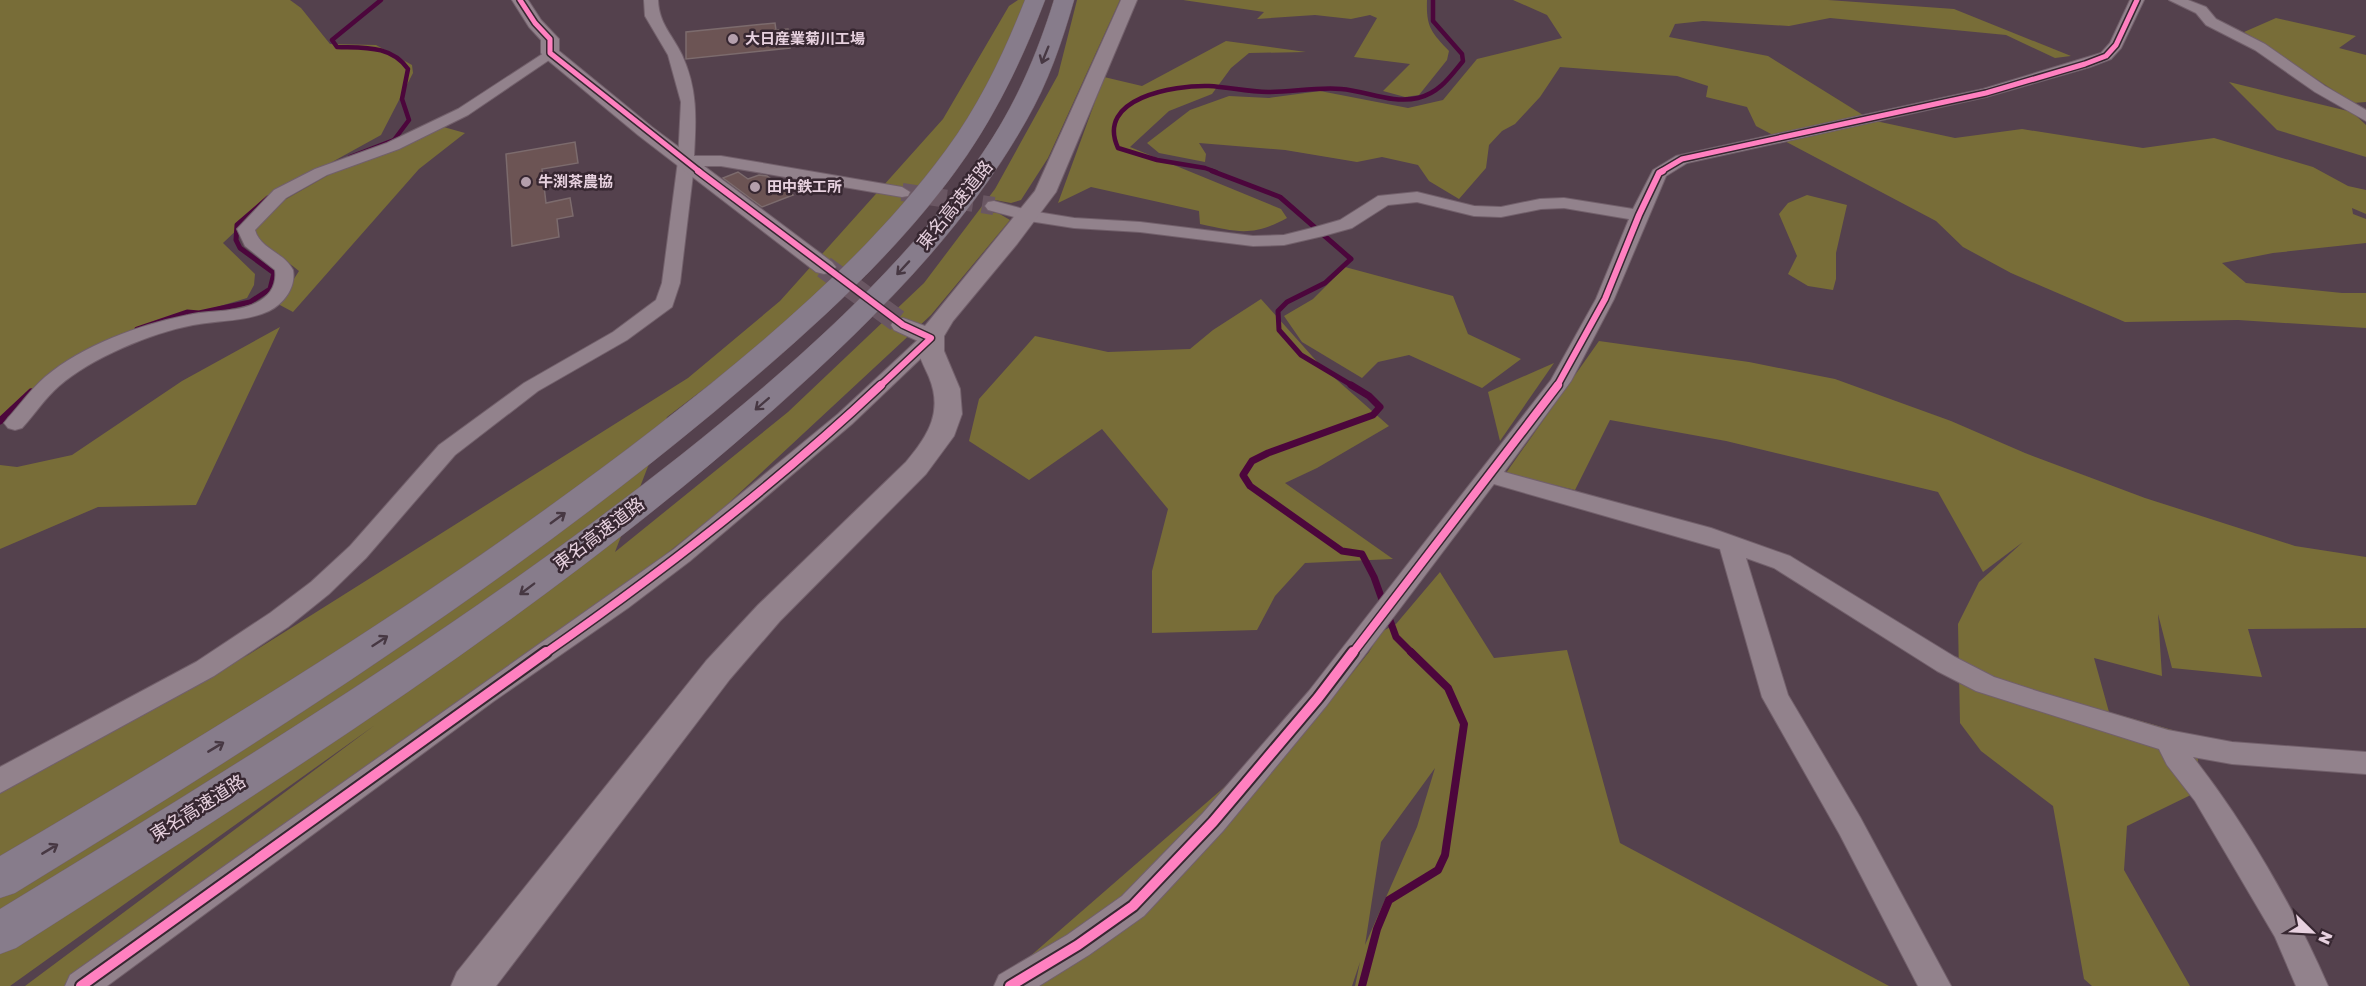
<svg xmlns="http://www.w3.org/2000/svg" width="2366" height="986" font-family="'Golos Text','Noto Sans JP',sans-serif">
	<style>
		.green { fill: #786d38; fill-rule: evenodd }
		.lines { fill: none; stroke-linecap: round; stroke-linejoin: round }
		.stream-far3 { stroke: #4c063c; stroke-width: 4.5 }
		.stream-far2 { stroke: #4c063c; stroke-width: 5 }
		.stream-far1 { stroke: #4c063c; stroke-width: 7 }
		.stream { stroke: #4c063c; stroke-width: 8 }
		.building { fill: #6c5454; stroke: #7c6b6d; stroke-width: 1.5 }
		.minor-tunnel { stroke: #6a5763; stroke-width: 18; stroke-dasharray: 18 9; stroke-linecap: butt }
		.tertiary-tunnel { stroke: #6a5763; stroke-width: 23; stroke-dasharray: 23 11; stroke-linecap: butt }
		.minor-casing { stroke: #72606b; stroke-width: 2 }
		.tertiary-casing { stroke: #72606b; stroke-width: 2 }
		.motorway-casing { stroke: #72606b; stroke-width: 1 }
		.minor { fill: #92828c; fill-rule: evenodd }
		.tertiary { fill: #92828c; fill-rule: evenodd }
		.motorway { fill: #877c8b; fill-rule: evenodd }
		.cycleway-far3-casing { stroke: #372731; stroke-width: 8 }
		.cycleway-far2-casing { stroke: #372731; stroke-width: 9 }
		.cycleway-far1-casing { stroke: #372731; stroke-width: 11 }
		.cycleway-casing { stroke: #372731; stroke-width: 14 }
		.cycleway-far3 { stroke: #ff80c0; stroke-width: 5 }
		.cycleway-far2 { stroke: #ff80c0; stroke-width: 6 }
		.cycleway-far1 { stroke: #ff80c0; stroke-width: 8 }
		.cycleway { stroke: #ff80c0; stroke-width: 10 }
		.oneway { stroke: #473843 }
		.poi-dot { fill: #b49fac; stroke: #372731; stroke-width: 2 }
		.labels { text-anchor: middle; stroke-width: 5; stroke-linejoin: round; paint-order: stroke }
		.far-poi-label { font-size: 15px; font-weight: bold; fill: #e7d1df; stroke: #372731; text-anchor: start }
		.street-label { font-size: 18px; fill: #e7d1df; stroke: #372731 }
	</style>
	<rect width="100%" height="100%" fill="#54414d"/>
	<g class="green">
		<path d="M 0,0 L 290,0 L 301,8 L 330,44 L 376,45 L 412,65 L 413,73 L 381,135 L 276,193 L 223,243 L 255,274 L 254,285 L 247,298 L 150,327 L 67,364 L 0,424 Z"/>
		<path d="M 1018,0 L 1025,0 L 996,74 L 933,172 L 873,239 L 792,322 L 667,417 L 615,552 L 788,412 L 924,283 L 995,189 L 1058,75 L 1077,0 L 1120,0 L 1048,158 L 1021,200 L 1011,203 L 995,200 L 987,212 L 998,213 L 1010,220 L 931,315 L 720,511 L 532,661 L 67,986 L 25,986 L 375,725 L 10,986 L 0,986 L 0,788 L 248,655 L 688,378 L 780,301 L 943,119 L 1009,6 Z"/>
		<path d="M 1183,0 L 1427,0 C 1426,27 1431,32 1449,51 L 1447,60 L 1419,95 L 1405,97 L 1383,91 L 1410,64 L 1354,57 L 1377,18 L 1370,15 L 1351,19 L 1315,15 L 1257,19 L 1264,12 Z"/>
		<path d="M 1513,0 L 1828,0 L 1954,9 L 2071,56 L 2055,58 L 2006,35 L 1830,18 L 1789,26 L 1703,21 L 1675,24 L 1669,37 L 1768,56 L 1871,120 L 1955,138 L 2022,129 L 2143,148 L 2214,138 L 2313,167 L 2348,186 L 2366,190 L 2366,214 L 2352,208 L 2353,214 L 2366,219 L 2366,243 L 2273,253 L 2222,263 L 2246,283 L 2342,293 L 2366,293 L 2366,328 L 2238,320 L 2125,322 L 2011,273 L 1963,247 L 1936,221 L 1756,126 L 1747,107 L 1706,97 L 1708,86 L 1677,76 L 1560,67 L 1540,97 L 1515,124 L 1502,131 L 1489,145 L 1486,168 L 1459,199 L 1429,181 L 1418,165 L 1382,157 L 1357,162 L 1285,150 L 1199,143 L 1206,154 L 1205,162 L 1159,153 L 1147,143 L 1190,110 L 1229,96 L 1269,98 L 1320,91 L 1408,108 L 1443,100 L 1477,59 L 1562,38 L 1547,15 Z"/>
		<path d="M 2276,18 L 2356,36 L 2339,48 L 2366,55 L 2366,102 L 2353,103 L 2244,32 Z"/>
		<path d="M 1226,41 L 1306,52 L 1249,53 L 1231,68 L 1212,94 L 1169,111 L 1130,147 L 1281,209 L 1287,218 C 1252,237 1238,232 1200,224 L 1199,211 L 1091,187 L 1058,203 L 1104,77 L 1142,86 Z"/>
		<path d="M 2229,82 L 2352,112 L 2366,125 L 2366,157 L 2277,130 Z"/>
		<path d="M 440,126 L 465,133 L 419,169 L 293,312 L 278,304 L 299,271 L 251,233 L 281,202 L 332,173 L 388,152 Z"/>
		<path d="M 1807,195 L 1847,205 L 1836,253 L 1836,279 L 1833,290 L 1808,286 L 1788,274 L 1797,256 L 1779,214 L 1788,203 Z"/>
		<path d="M 1345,267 L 1453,296 L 1468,334 L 1521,359 L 1482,388 L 1409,355 L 1378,362 L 1362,378 L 1302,342 L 1284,316 L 1313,299 Z"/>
		<path d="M 1261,299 L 1320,365 L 1389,426 L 1317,468 L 1285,483 L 1393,559 L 1305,563 L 1275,596 L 1257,630 L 1152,633 L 1152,571 L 1168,509 L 1102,429 L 1029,480 L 969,441 L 979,399 L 1035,336 L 1108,352 L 1190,349 L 1213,330 Z"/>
		<path d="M 280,327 L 196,505 L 98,507 L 0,549 L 0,465 L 17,467 L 72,455 L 182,381 Z"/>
		<path d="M 1599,341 L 1749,362 L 1835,379 L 1951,421 L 2025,453 L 2145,498 L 2295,546 L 2366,557 L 2366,628 L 2248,629 L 2262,677 L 2172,668 L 2158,614 L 2162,676 L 2094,658 L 2109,712 L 2197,737 L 2199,791 L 2127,826 L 2124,870 L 2190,986 L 2092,986 L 2084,979 L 2053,806 L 1981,751 L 1960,723 L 1958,624 L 1979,582 L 2023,542 L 1983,572 L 1938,492 L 1726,441 L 1610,420 L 1575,490 L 1506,473 Z"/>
		<path d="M 1554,363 L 1500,441 L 1488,392 Z"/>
		<path d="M 1440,572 L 1494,658 L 1567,650 L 1620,843 L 1889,986 L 1355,986 L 1360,962 L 1352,986 L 996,986 L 1345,682 L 1369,652 L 1381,632 L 1396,624 ZM 1435,768 L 1417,827 L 1365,945 L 1381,842 Z"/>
	</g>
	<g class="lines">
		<g class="stream-far3">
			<path d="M 350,157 L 394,140 L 409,120 L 402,99 L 408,69 C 391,45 364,48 337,47 L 332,40 L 381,0"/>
			<path d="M 1216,172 L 1205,168 L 1157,160 L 1118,148 C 1095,98 1174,85 1209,86 C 1228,87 1248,92 1268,92 C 1292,92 1317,87 1341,89 C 1367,91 1392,104 1418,98 C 1439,93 1450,77 1463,61 L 1462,54 L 1433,21 L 1433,0"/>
		</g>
		<g class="stream-far2">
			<path d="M 1212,171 L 1280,197 L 1351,259 L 1325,283 L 1287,302 L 1278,311 L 1279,330 L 1301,355 L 1353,386"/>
			<path d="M 137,329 L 187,312 L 199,313 L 250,302 L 270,289 L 274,273 L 240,248 L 236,240 L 237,225 L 268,198"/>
		</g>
		<g class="stream-far1">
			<path d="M 1351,385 L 1369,396 L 1380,407 L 1373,415 L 1268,453 L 1252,461 L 1243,475 L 1250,486 L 1342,551 L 1362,554 L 1374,577 L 1384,605"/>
			<path d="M 0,421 L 31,392"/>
			<path d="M 1388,615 L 1396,637 L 1413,654"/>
		</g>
		<path class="stream" d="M 1362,986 L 1377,929 L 1389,900 L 1438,870 L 1445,855 L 1464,724 L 1448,688 L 1411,652"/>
	</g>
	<g class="building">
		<path d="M 775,23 L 776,30 L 788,29 L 790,48 L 686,59 L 686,32 Z"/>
		<path d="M 575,142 L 578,163 L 542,169 L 546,203 L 570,198 L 573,216 L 557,219 L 559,237 L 512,246 L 506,154 Z"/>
		<path d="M 738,172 L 748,179 L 759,175 L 767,176 L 793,195 L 762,207 L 723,178 Z"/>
	</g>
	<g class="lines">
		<path class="minor-tunnel" d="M 902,192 L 994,206"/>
		<path class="tertiary-tunnel" d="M 824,267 L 903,325"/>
		<g class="minor-casing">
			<g id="minor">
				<path d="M 644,0 L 658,0 C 659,24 672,34 682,55 C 698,90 696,119 694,156 L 721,156 L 902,187 L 910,192 L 908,196 L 902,197 L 721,166 L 694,166 L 680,283 L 672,307 L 627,340 L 538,391 L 455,455 L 366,558 L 329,594 L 288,627 L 214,676 L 0,793 L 0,767 L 196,662 L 270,613 L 311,582 L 350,546 L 439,445 L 524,383 L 613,332 L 656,300 L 662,283 L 678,161 L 681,102 L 668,55 L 645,16 Z"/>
				<path d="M 2130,0 L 2144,0 L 2121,48 L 2111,59 L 2090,67 L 1986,97 L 1687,163 L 1666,176 L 1614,299 L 1571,381 L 1504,472 L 1711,528 L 1790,556 L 1955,657 L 1994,677 L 2040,692 L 2168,730 L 2232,742 L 2366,752 L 2366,774 L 2232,764 L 2193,757 C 2245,823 2294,908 2328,986 L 2296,986 L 2275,937 L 2195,801 L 2167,765 L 2159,749 L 1976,691 L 1937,671 L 1774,568 L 1746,558 L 1788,695 L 1860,817 L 1951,986 L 1918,986 L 1840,835 L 1762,697 L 1720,549 L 1494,484 L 1327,705 L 1223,831 L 1144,916 L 1089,955 L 1039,986 L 994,986 L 999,975 L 1067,935 L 1122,896 L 1203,813 L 1309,691 L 1551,380 L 1596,299 L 1629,219 L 1564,208 L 1541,209 L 1501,217 L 1474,216 L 1417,202 L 1388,205 L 1352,228 L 1323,236 L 1284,245 L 1253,246 L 1140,232 L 1074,228 L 1029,221 L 988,210 L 985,206 L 988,202 L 994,201 L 1031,211 L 1074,218 L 1140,222 L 1253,236 L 1284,235 L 1312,228 L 1340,220 L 1378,196 L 1417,192 L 1474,206 L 1501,207 L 1540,199 L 1564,198 L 1633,209 L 1653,170 L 1676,156 L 1983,89 L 2101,53 L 2110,43 Z"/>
				<path d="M 2169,0 L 2188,0 L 2206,7 L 2216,19 L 2265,44 L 2325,86 L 2366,110 L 2366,121 L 2315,92 L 2255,50 L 2206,25 L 2196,13 Z"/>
				<path d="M 550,49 L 555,50 L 557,53 L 555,56 L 468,115 L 399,149 L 327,175 L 286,198 L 255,230 C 260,249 284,252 293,270 C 296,287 285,303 269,311 C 245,322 218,320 193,325 C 151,333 91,358 59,386 C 45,398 35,414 22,428 L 15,430 L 8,428 L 4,423 L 8,418 C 20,405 31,389 45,377 C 83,345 139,325 188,315 C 210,310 235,313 256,303 C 270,296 277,285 275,270 L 245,246 L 237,229 L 274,190 L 315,169 L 387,143 L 458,109 Z"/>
				<path d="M 931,332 L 938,334 L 941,338 L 938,342 L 852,424 L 690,561 L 628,608 L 494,701 L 107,986 L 65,986 L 70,975 L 674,549 L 838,414 L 924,334 Z"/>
			</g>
		</g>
		<g class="tertiary-casing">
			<g id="tertiary">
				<path d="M 512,0 L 528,0 L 541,20 L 559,39 L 559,51 L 652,127 L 832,262 L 836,267 L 832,272 L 824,274 L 816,272 L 638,135 L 544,57 L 541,53 L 541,40 L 529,27 Z"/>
				<path d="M 1121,0 L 1137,0 L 1056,192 L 1017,244 L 953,321 L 944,336 L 944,351 L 960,389 L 962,414 L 954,436 L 926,474 L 780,621 L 730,679 L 496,986 L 451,986 L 457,972 L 706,661 L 758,605 L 906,462 C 929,435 943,411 929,377 C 924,365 917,355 918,341 L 894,330 L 891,325 L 894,320 L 903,318 L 925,326 L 1035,191 Z"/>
			</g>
		</g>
		<g class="motorway-casing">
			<g id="motorway">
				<path d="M 1025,0 L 1045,0 C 1024,55 1000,106 967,155 C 899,254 805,335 714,412 C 496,593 256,745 15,893 L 0,898 L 0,856 C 225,724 449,587 656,427 C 760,346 867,257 946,150 C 980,104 1004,53 1025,0 Z"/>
				<path d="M 1054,0 L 1074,0 C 1062,42 1048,83 1026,121 C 963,233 868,325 773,410 C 542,615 276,782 16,948 L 0,954 L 0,909 C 233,767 467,624 681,455 C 789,369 904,269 982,154 C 1015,106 1037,55 1054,0 Z"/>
			</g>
		</g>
		<use href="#minor" class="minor"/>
		<use href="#tertiary" class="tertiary"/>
		<use href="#motorway" class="motorway"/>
		<g class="cycleway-far3-casing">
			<g id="cycleway-far3">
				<path d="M 520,0 L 535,23 L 550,39 L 550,53 L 700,172"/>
				<path d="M 1660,172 L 1682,159 L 1986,93 L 2085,64 L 2106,56 L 2116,45 L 2137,0"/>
			</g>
		</g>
		<g class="cycleway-far2-casing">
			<g id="cycleway-far2">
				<path d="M 698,171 L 903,325 L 931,338 L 880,386"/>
				<path d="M 1557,386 L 1605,299 L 1639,215 L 1659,173 L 1663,171"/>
			</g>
		</g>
		<g class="cycleway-far1-casing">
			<g id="cycleway-far1">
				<path d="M 544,654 C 662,572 776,484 881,385"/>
				<path d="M 1352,654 L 1558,385"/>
			</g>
		</g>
		<g class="cycleway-casing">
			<g id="cycleway">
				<path d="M 81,986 L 546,652"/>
				<path d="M 1010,986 L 1078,945 L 1133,906 L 1213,822 L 1318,698 L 1353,652"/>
			</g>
		</g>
		<use href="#cycleway-far3" class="cycleway-far3"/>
		<use href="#cycleway-far2" class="cycleway-far2"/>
		<use href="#cycleway-far1" class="cycleway-far1"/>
		<use href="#cycleway" class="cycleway"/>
	</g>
	<defs><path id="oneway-shaft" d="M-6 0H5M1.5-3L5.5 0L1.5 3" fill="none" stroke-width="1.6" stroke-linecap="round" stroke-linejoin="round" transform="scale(1.5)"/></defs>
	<g class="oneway">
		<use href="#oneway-shaft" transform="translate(1045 55) rotate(112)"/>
		<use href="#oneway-shaft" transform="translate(903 268) rotate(133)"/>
		<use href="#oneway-shaft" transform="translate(762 404) rotate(139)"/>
		<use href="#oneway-shaft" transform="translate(558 518) rotate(-36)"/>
		<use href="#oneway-shaft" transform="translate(527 589) rotate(143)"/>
		<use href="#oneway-shaft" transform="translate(380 641) rotate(-33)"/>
		<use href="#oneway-shaft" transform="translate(216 747) rotate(-31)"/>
		<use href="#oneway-shaft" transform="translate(50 849) rotate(-31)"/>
	</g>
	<g class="poi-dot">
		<circle cx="733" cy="39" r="6"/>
		<circle cx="526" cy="182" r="6"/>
		<circle cx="755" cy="187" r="6"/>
	</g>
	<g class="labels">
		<g class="far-poi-label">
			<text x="745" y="44">大日産業菊川工場</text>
			<text x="538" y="187">牛渕茶農協</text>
			<text x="767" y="192">田中鉄工所</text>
		</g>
		<g class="street-label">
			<text transform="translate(955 205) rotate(-51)" y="6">東名高速道路</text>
			<text transform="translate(599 534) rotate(-37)" y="6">東名高速道路</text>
			<text transform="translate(198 808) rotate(-32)" y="6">東名高速道路</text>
		</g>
	</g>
	<g transform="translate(2312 932) rotate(114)" stroke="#372731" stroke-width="4.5" paint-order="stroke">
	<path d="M0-4.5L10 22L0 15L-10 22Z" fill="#e7d1df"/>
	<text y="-9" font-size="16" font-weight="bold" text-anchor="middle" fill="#e7d1df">N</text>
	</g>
</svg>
